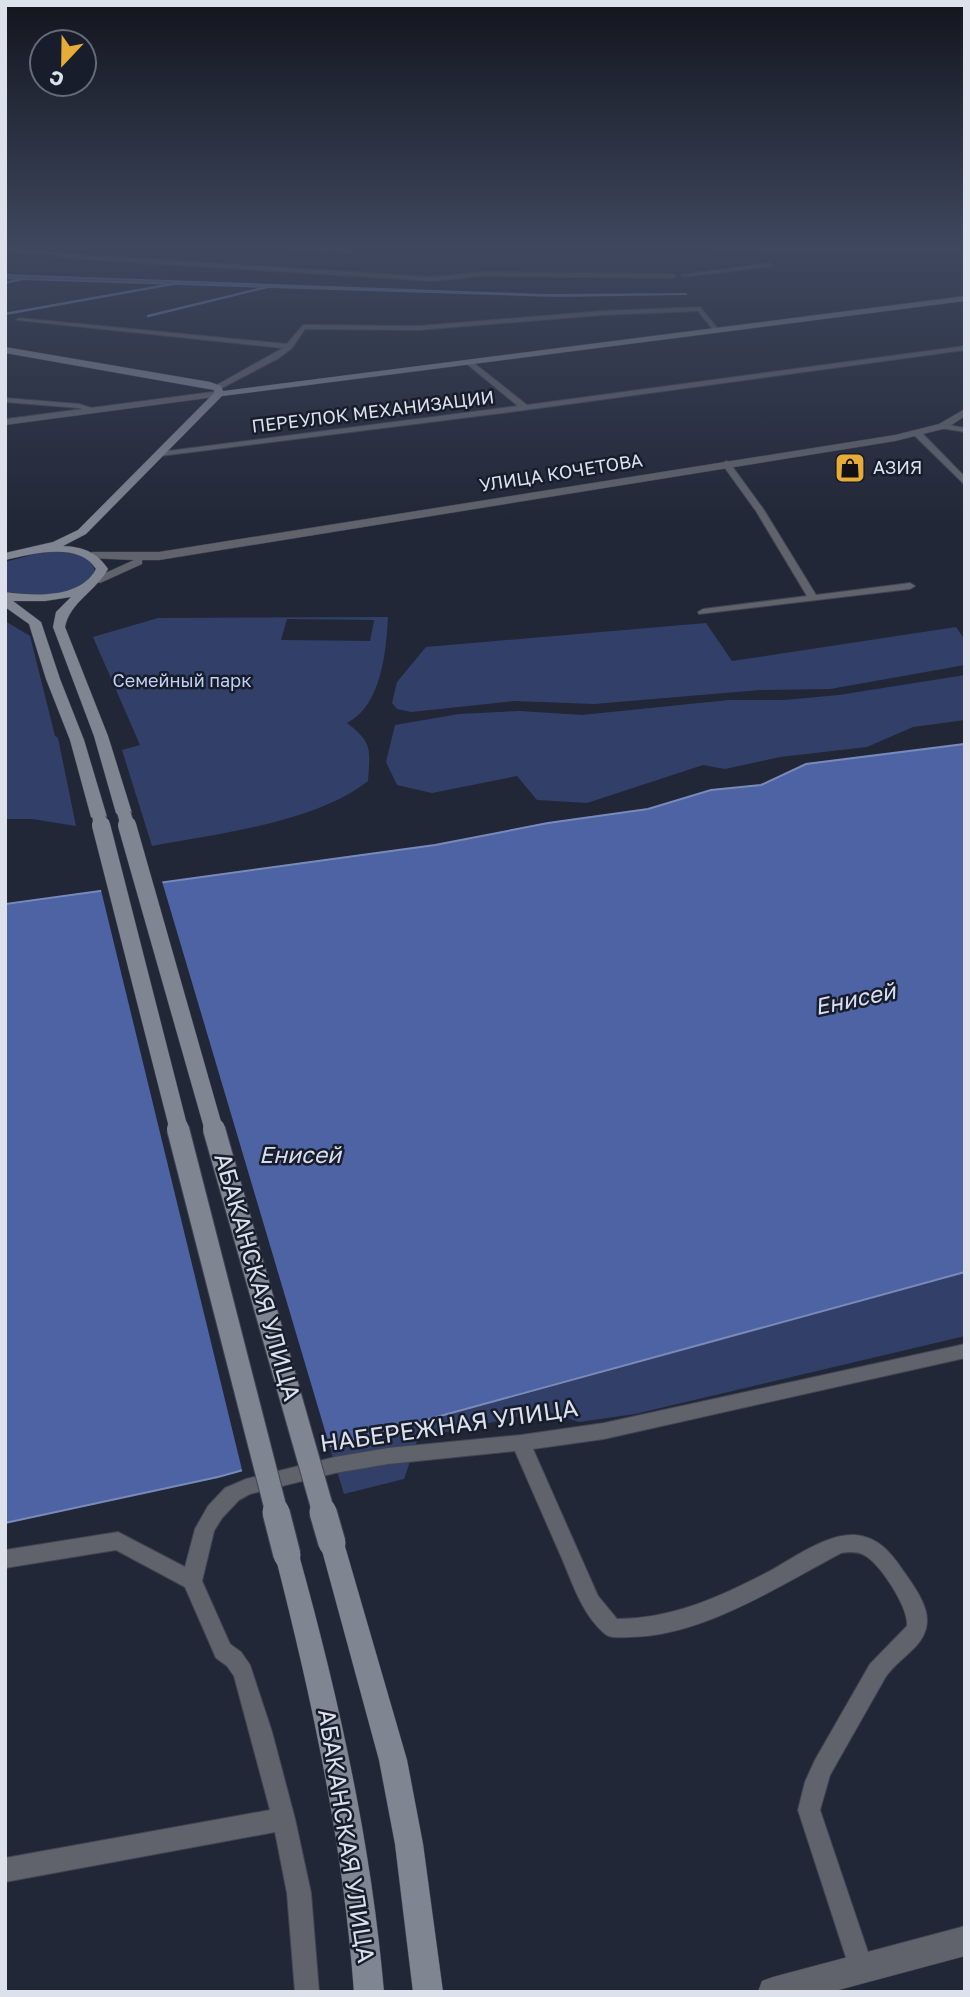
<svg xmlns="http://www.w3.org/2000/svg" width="970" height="1997" font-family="'Golos Text',sans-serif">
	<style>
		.green { fill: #324069; fill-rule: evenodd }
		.water { fill: #4e63a4; stroke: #7989ba; stroke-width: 2 }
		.pier { fill: #222737 }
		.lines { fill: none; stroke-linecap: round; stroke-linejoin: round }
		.stream { stroke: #7989ba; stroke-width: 2.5 }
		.minor-casing { stroke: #404554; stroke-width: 2 }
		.tertiary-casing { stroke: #404554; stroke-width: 1 }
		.secondary-casing { stroke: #404554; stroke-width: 1 }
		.minor { fill: #60636b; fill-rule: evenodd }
		.tertiary { fill: #60636b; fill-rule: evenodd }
		.secondary { fill: #808592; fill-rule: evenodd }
		.secondary-bridge-far3-casing { stroke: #404554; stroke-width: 15; stroke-linecap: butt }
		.secondary-bridge-far2-casing { stroke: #404554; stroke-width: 19; stroke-linecap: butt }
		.secondary-bridge-far1-casing { stroke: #404554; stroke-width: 24; stroke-linecap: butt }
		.secondary-bridge-casing { stroke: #404554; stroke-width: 29; stroke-linecap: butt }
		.secondary-bridge-far3 { stroke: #808592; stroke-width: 13 }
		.secondary-bridge-far2 { stroke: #808592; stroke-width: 18 }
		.secondary-bridge-far1 { stroke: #808592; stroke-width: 22 }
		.secondary-bridge { stroke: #808592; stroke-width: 27 }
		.labels { text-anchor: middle; stroke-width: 5; stroke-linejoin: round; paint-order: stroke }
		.far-street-label { font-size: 18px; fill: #dde1ec; stroke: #181d2c }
		.far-poi-label { font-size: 18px; fill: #dde1ec; stroke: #181d2c; text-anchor: start }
		.far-park-label { font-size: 18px; fill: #c1cff4; stroke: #181d2c }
		.water-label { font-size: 23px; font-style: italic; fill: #d7def1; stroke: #181d2c }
		.near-street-label { font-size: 24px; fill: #dde1ec; stroke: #181d2c }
	</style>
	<rect width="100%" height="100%" fill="#222737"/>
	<g class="green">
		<path d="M 43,552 C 60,552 90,550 95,571 C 79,598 32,598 5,591 L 5,562 Z"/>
		<path d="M 388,617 C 386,651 382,705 347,723 C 373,743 370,749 368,781 C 317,822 217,834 152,846 L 122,750 L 140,745 L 93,637 L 158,618 ZM 287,619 L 374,620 L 374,621 L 370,641 L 281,640 Z"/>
		<path d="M 5,621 L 30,636 L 55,736 L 58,738 L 76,826 L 32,819 L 5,819 Z"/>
		<path d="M 706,623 L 732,661 L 956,627 L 965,640 L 965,665 L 830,689 L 760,690 L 594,704 L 514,701 L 411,712 L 397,709 L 392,703 L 397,682 L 426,647 Z"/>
		<path d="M 965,675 L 965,720 L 913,727 L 867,747 L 780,757 L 725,769 L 703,765 L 587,803 L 537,800 L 517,776 L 432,793 L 397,785 L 386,762 L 395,725 L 459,714 L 520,711 L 582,715 L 729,700 L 784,700 L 839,695 Z"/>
		<path d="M 965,1272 L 965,1336 L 635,1414 L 579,1422 L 546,1411 L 418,1438 L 404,1479 L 344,1494 L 330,1448 Z"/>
	</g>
	<g class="water">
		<path d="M 5,275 L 546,295 L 687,294 L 554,296 L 22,279 L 5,278 Z"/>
		<path d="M 965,744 L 965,1272 L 218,1477 L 5,1523 L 5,904 L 435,845 L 548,823 L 648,809 L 711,790 L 761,785 L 806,764 Z"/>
	</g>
	<path class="pier" d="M 161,878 L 331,1451 L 243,1474 L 100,886 Z"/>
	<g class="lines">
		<g class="stream">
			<path d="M 5,283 L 26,278"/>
			<path d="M 5,314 L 178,283"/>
			<path d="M 148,316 L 267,287"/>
		</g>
		<g class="minor-casing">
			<g id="minor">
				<path d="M 236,244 L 263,244 L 357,251 L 354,253 Z"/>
				<path d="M 630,244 L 797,248 L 965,247 L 965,251 L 797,252 Z"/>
				<path d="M 41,250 L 67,254 L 432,277 L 483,272 L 673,274 L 676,276 L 673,278 L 483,276 L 432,281 L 67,258 L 39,253 Z"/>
				<path d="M 770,263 L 772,266 L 683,277 L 680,275 Z"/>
				<path d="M 700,307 L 718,329 L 718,331 L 714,331 L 698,311 L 603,315 L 419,330 L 305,329 L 292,348 L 279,358 L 218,390 L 215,390 L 215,386 L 283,348 L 16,320 L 19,318 L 287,344 L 303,325 L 419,326 L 603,311 Z"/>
				<path d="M 965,346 L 965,350 L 525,410 L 160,456 L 156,454 L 160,452 L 518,406 L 467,364 L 466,362 L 470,360 L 527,405 Z"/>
				<path d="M 5,398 L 79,404 L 98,410 L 94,412 L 79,408 L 5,402 Z"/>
				<path d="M 943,424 L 965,428 L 965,432 L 940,428 L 940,424 Z"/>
				<path d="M 914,431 L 920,431 L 965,477 L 965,485 L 914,435 Z"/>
				<path d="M 726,461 L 729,462 L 764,510 L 816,595 L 910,583 L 915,586 L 910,589 L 699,614 L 698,612 L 703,609 L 807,596 L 756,511 L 722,464 Z"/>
				<path d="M 965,1344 L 965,1358 L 604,1439 L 533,1449 L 598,1596 L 617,1619 C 672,1619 720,1597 768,1572 C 792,1559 827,1533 855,1535 C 879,1537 892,1554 904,1572 C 923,1599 941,1624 911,1651 C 902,1660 892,1667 885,1678 L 830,1775 L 820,1810 L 874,1970 L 871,1979 L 862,1982 L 853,1979 L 798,1810 L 805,1782 L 815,1760 L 870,1664 L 907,1626 C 909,1608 880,1563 864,1555 C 857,1551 848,1552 841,1553 C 779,1586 701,1637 629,1637 C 621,1637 610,1639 604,1633 C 581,1613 572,1581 560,1554 C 545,1520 530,1486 515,1451 L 388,1464 L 335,1473 L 250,1494 L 239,1500 L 222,1518 L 214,1531 L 202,1581 L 230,1644 L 241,1652 L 250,1665 L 272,1732 L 295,1819 L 311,1893 L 319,1992 L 295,1992 L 287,1893 L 275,1832 L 5,1882 L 5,1858 L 270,1810 L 234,1676 L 227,1666 L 216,1658 L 185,1587 L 116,1550 L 5,1568 L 5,1550 L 118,1532 L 185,1567 L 195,1529 L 208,1506 L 225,1488 L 246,1479 L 335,1457 L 388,1448 L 521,1435 L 604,1423 Z"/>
			</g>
		</g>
		<g class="tertiary-casing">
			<g id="tertiary">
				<path d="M 59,244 L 71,244 L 36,254 L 5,252 L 5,248 L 36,250 Z"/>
				<path d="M 219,391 L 224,394 L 222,396 L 5,425 L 5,419 Z"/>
				<path d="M 965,409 L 965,416 L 947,428 L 895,441 L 159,560 L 142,560 L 142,564 L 100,583 L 90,580 L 134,560 L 88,558 L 86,556 L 92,552 L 159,552 L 895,435 L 939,424 Z"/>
				<path d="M 965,1926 L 965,1956 L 831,1992 L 758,1992 L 762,1981 L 773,1977 Z"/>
			</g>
		</g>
		<g class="secondary-casing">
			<g id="secondary">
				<path d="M 965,296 L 965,301 L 222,396 L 86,534 L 63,546 C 83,547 97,552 108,569 C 96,591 70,602 65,627 L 108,736 L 132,813 L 129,816 L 119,816 L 116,813 L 94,736 L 53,627 L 56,612 L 71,597 L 45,601 L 13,601 L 41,622 L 60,679 L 84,740 L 107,817 L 99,822 L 91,817 L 70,740 L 46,679 L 29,624 L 5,607 L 5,592 C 34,596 80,599 96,569 C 79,541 31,554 5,560 L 5,553 L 53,542 L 78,530 L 214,393 L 214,390 L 5,353 L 5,347 L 210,382 L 221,386 L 223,391 Z"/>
				<path d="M 332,1532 L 341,1535 L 344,1543 L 407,1760 L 423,1844 L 443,1992 L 413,1992 L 395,1844 L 379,1760 L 320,1543 L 323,1535 Z"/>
				<path d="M 287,1544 L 296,1547 L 299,1555 C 339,1699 371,1843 384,1992 L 354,1992 C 343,1843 312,1699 275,1555 L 278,1547 Z"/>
			</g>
		</g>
		<use href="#minor" class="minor"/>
		<use href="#tertiary" class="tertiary"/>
		<use href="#secondary" class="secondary"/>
		<g class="secondary-bridge-far3-casing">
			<g id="secondary-bridge-far3">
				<path d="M 124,813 L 128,827"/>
				<path d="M 99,817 L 101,827"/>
			</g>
		</g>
		<g class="secondary-bridge-far2-casing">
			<g id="secondary-bridge-far2">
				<path d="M 101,825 L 179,1130"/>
				<path d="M 127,825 L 214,1130"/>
			</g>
		</g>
		<g class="secondary-bridge-far1-casing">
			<g id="secondary-bridge-far1">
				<path d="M 178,1129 L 277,1514"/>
				<path d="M 214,1129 L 324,1514"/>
			</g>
		</g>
		<g class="secondary-bridge-casing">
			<g id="secondary-bridge">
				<path d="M 276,1512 L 287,1555"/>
				<path d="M 323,1512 L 332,1543"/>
			</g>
		</g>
		<use href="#secondary-bridge-far3" class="secondary-bridge-far3"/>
		<use href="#secondary-bridge-far2" class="secondary-bridge-far2"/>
		<use href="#secondary-bridge-far1" class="secondary-bridge-far1"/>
		<use href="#secondary-bridge" class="secondary-bridge"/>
	</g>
	<linearGradient id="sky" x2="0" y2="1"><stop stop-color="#13151e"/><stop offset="0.47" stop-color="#3e475e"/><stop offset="1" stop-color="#3e475e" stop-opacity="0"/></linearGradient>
	<rect width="970" height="523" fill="url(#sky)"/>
	<defs>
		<g id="shop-square" transform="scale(1.575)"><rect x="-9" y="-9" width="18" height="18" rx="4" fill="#e7ac37" stroke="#181d2c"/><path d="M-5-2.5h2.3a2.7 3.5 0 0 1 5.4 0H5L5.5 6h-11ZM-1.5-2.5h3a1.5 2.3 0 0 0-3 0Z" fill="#111"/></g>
	</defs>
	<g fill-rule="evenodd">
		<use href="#shop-square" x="850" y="468"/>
	</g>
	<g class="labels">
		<g class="far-street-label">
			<text transform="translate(373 412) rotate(-7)" y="6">ПЕРЕУЛОК МЕХАНИЗАЦИИ</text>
			<text transform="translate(561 473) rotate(-9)" y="6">УЛИЦА КОЧЕТОВА</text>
		</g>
		<g class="far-poi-label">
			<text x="873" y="474">АЗИЯ</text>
		</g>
		<g class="far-park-label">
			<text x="182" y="687">Семейный парк</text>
		</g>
		<g class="water-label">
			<text transform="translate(855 999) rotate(-12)" y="8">Енисей</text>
			<text x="300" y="1163">Енисей</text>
		</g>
		<g class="near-street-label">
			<text transform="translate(257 1277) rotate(74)" y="8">АБАКАНСКАЯ УЛИЦА</text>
			<text transform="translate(449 1426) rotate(-8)" y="8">НАБЕРЕЖНАЯ УЛИЦА</text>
			<text transform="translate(346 1836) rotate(81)" y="8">АБАКАНСКАЯ УЛИЦА</text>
		</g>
	</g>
	<rect width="970" height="1997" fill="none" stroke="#dde1ec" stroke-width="14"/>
	<g transform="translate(63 63) rotate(202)"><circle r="33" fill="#181d2c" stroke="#676b79" stroke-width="2"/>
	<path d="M0-5L12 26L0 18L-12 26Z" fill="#e7ac37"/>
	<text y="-10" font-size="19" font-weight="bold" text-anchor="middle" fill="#dde1ec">С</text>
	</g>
</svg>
